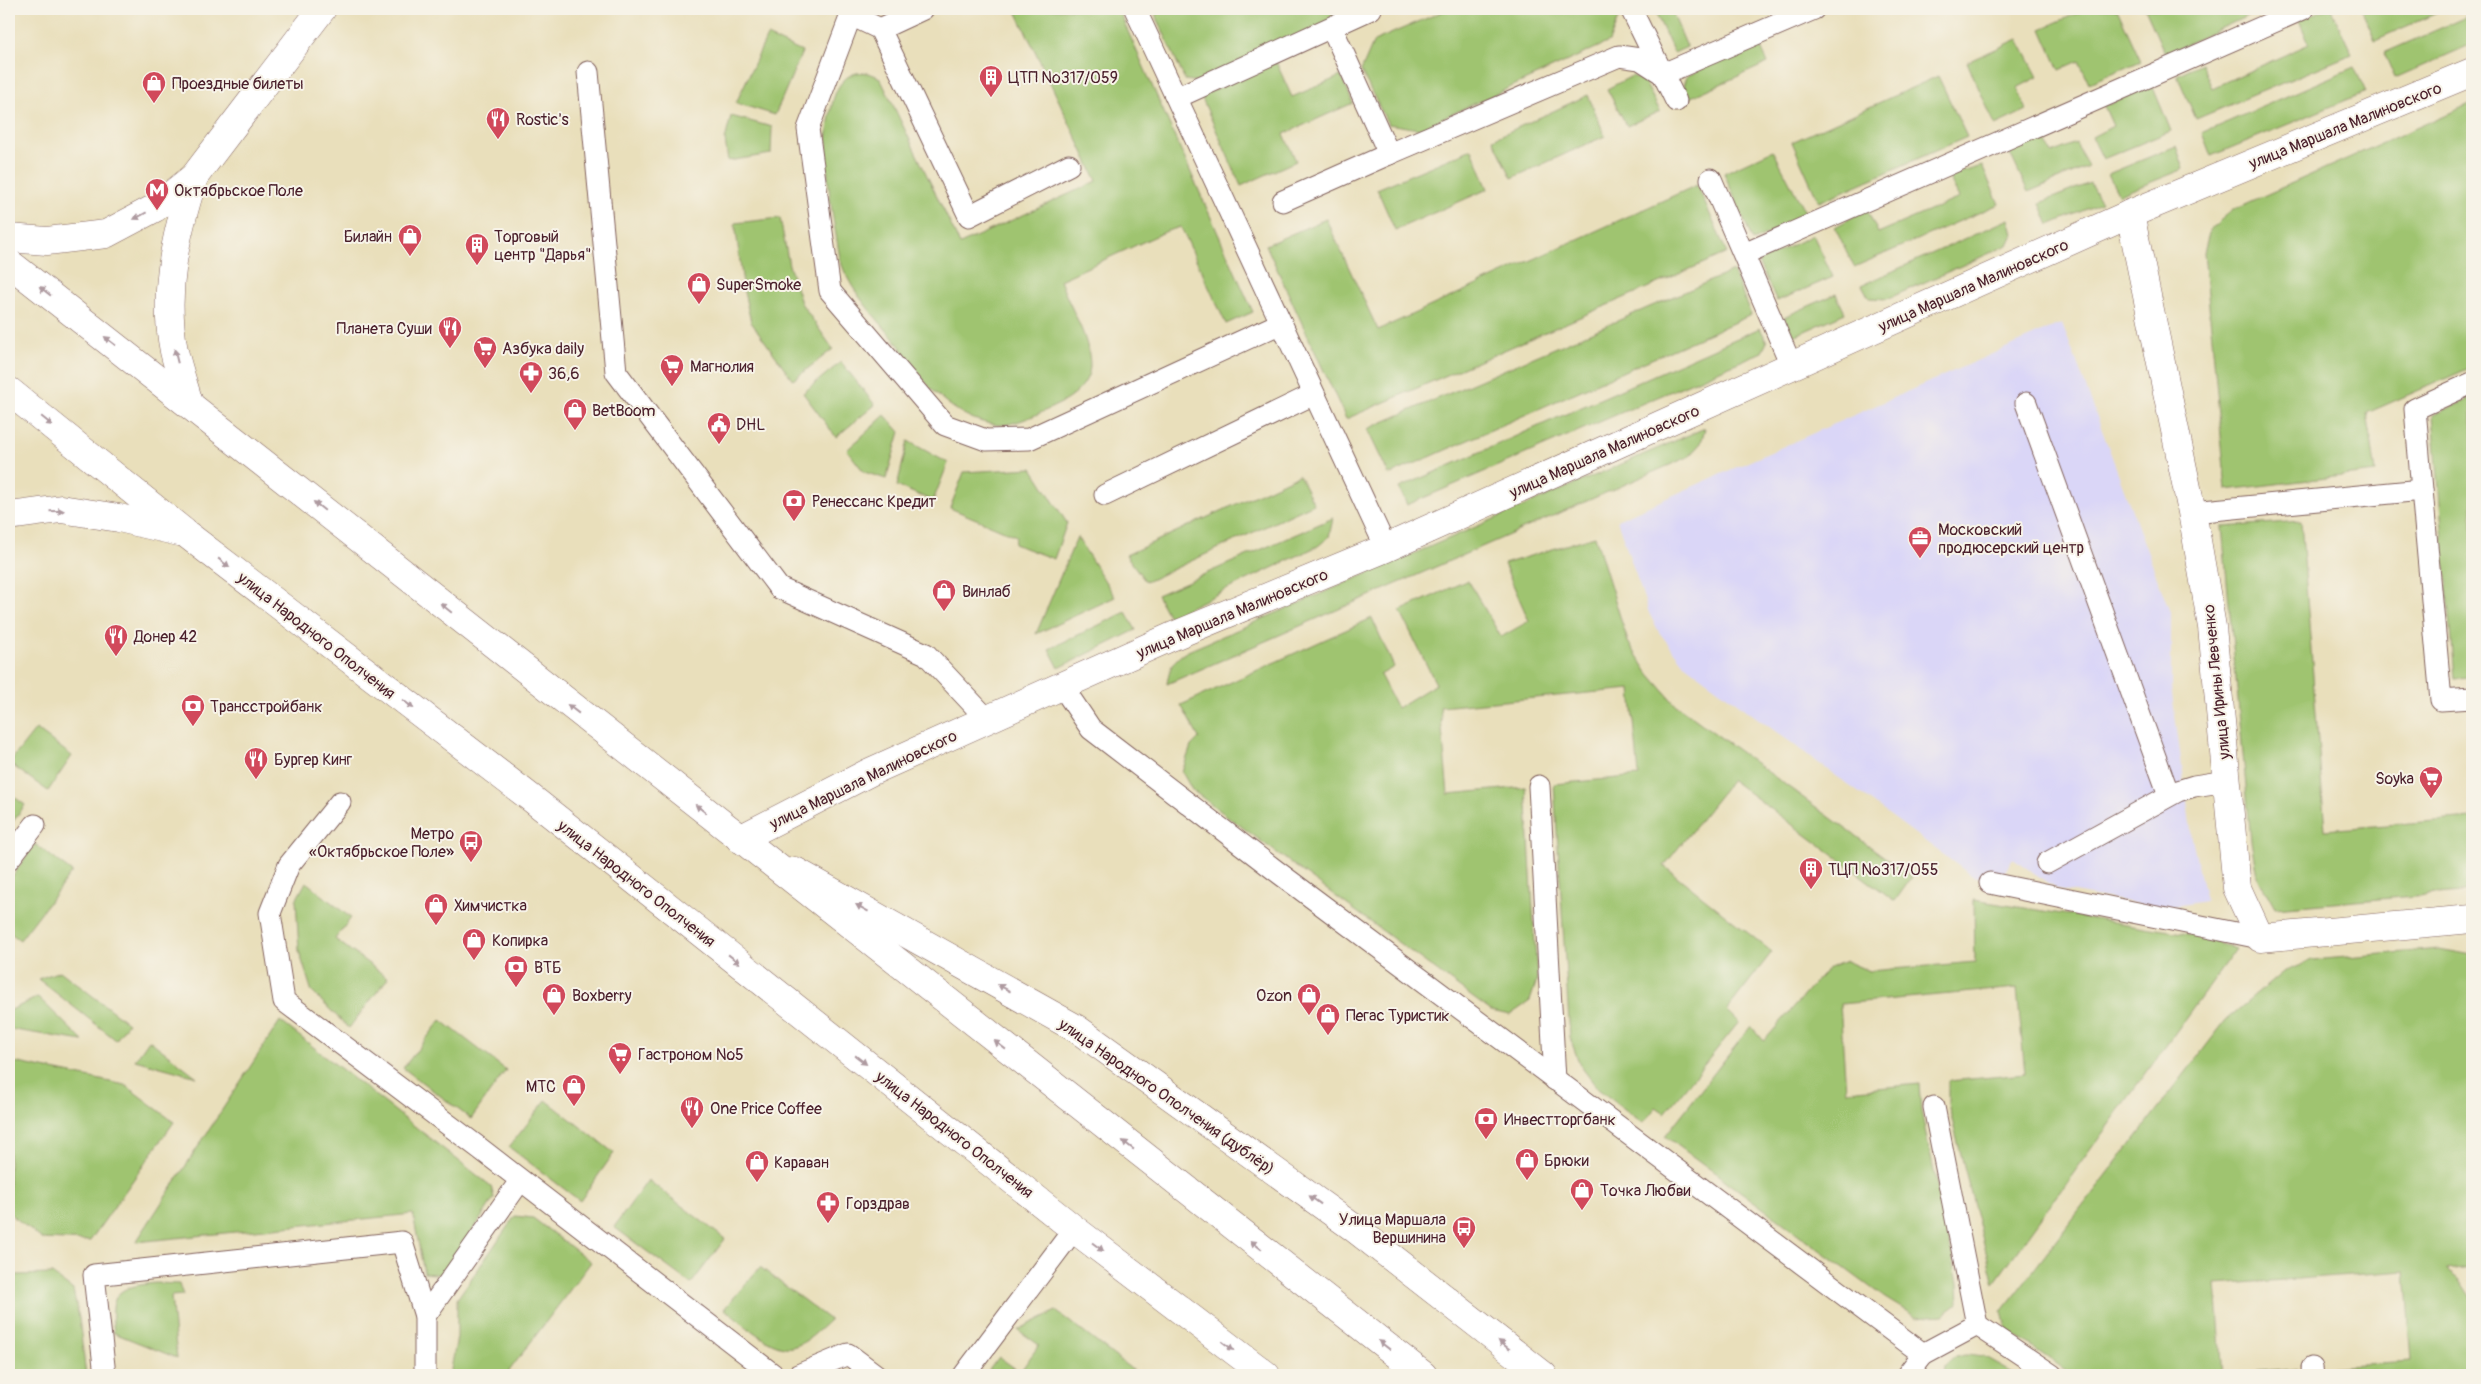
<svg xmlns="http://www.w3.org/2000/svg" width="2481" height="1384" font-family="Pangolin,sans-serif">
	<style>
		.built { fill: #dad6f7 }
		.green { fill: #9fc46f; stroke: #74724d }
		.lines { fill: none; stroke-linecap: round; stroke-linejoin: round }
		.service-casing { stroke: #82625d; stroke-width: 23 }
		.minor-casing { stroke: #82625d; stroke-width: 29 }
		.tertiary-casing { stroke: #82625d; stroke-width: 29 }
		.secondary-casing { stroke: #82625d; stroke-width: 29 }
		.service { stroke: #fff; stroke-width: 21 }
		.minor { stroke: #fff; stroke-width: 28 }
		.tertiary { stroke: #fff; stroke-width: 28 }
		.secondary { stroke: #fff; stroke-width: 28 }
		.oneway { fill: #ae9aa0 }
		.labels { text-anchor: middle; stroke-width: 4; stroke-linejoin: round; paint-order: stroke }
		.poi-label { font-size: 16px; fill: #4a1f2b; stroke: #f7f3e8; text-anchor: start }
		.street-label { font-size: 16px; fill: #4a1f2b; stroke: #f7f3e8 }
	</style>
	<rect width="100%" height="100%" fill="#f7f3e8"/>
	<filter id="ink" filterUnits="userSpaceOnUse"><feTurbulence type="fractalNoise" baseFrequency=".02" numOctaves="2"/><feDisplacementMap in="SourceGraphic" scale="10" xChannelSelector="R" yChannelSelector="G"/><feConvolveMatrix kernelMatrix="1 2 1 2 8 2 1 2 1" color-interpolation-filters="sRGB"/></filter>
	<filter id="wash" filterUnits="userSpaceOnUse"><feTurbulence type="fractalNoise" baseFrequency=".0096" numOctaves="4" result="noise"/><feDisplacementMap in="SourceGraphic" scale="20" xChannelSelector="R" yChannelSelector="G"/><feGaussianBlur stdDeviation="1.12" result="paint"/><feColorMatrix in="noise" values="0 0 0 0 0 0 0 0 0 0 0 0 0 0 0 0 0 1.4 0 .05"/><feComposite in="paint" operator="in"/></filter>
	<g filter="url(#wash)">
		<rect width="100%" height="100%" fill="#e9dfbb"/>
		<path class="built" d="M 2062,323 L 2171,615 L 2171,687 L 2192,839 L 2206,901 L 2161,908 L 2058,889 L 2013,859 L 2003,874 L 1975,878 L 1684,664 L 1659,632 L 1649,613 L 1617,520 Z"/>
		<g class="green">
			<path d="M 1015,9 L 1118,9 L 1253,312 L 1226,324 L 1181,227 L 1167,231 L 1060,280 C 1069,307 1090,336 1090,366 C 1089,385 1071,399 1055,406 C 1041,413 1013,426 998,425 C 976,423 957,412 941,398 C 925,385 913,364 901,348 C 881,322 853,296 842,265 C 839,256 838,245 836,235 C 828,191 822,145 833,101 C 839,76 858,65 880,78 L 960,244 L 1097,181 Z"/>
			<path d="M 1153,9 L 1355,9 L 1199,82 L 1185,80 Z"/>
			<path d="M 1448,9 L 1613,9 L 1618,19 L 1609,42 L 1419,129 L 1388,124 L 1361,71 L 1374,41 Z"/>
			<path d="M 1654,9 L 1685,9 L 1673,14 L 1687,47 L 1674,53 Z"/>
			<path d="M 2087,9 L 2117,9 L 2141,61 L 2089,83 L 2079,61 L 2059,70 L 2041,29 Z"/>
			<path d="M 2145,9 L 2263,9 L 2165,54 Z"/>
			<path d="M 2326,9 L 2331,9 L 2352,54 L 2196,119 L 2177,75 L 2201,63 L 2212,88 L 2309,44 L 2299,20 Z"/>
			<path d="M 2361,9 L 2446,9 L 2375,40 Z"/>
			<path d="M 2466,17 L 2472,31 L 2472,44 L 2395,78 L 2384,53 Z"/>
			<path d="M 767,36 L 802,52 L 775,115 L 736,103 Z"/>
			<path d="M 2018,39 L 2038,77 L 2017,88 L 2027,110 L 1995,125 L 1967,62 Z"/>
			<path d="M 1751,46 L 1761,48 L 1768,63 L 1689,98 L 1684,86 L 1687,76 Z"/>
			<path d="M 1276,62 L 1292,97 L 1341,76 L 1353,103 L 1284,134 L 1296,161 L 1241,186 L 1201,96 Z"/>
			<path d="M 2354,67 L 2366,92 L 2211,156 L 2202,133 Z"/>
			<path d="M 1632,76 L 1644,81 L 1660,111 L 1627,126 L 1607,89 Z"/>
			<path d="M 1938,76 L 1967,137 L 1819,202 L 1792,142 Z"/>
			<path d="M 2152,85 L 2171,131 L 2103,159 L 2092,137 L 2113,126 L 2104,106 Z"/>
			<path d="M 1588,95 L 1605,136 L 1512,178 L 1493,139 Z"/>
			<path d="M 2472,103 L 2472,367 L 2367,413 L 2376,472 L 2226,490 L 2204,252 L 2210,229 L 2234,209 Z"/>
			<path d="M 731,116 L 772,127 L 771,154 L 728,161 L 725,140 Z"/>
			<path d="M 2042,133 L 2052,153 L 2076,143 L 2088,167 L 2028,192 L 2008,149 Z"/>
			<path d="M 2176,146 L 2184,169 L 2119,195 L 2108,174 Z"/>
			<path d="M 1472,149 L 1488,189 L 1395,230 L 1377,189 Z"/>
			<path d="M 1773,150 L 1807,216 L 1753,241 L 1724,173 Z"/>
			<path d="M 1982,166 L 1999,204 L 1854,267 L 1835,227 L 1867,209 L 1878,233 L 1959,198 L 1949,176 Z"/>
			<path d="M 2090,183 L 2101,203 L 2049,225 L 2040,203 Z"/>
			<path d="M 1697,185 L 1727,253 L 1346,419 L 1266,245 L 1326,219 L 1378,330 Z"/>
			<path d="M 780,218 L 789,265 L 801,303 L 833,349 L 793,380 L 751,322 L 744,292 L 735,223 Z"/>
			<path d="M 2009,219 L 2013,234 L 2008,245 L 1887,299 L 1869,298 L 1862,285 Z"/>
			<path d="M 1813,235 L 1833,277 L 1777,301 L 1758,262 Z"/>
			<path d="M 1733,271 L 1751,315 L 1389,475 L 1367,429 Z"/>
			<path d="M 1836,294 L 1845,313 L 1794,336 L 1784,317 Z"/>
			<path d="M 1760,328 L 1767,342 L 1762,352 L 1407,505 L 1399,488 Z"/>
			<path d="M 841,362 L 875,405 L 836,437 L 803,393 Z"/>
			<path d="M 2472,398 L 2472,678 L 2454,679 L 2433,415 Z"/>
			<path d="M 885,415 L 900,432 L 886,479 L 864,472 L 847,450 Z"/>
			<path d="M 1705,428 L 1701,443 L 1688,457 L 1167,684 C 1169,668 1173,659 1188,651 Z"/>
			<path d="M 908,441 L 948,463 L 933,501 L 897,486 Z"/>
			<path d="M 1032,468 L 1067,523 L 1054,559 L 1014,544 L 1016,536 L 950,508 L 964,472 Z"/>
			<path d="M 1299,475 L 1314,504 L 1146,582 L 1126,555 Z"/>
			<path d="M 1333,518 L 1329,537 L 1318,546 L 1169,617 L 1157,595 Z"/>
			<path d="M 2301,521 L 2325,830 L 2472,818 L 2472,891 L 2275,908 L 2257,876 L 2251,841 L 2222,527 Z"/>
			<path d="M 1595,536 L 1628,642 L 1649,674 L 1676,705 L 1912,877 L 1895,901 L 1732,780 L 1664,866 L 1772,952 L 1727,1010 L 1739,1022 L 1665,1113 L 1656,1107 L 1643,1123 L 1598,1089 L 1580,1065 L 1570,1038 L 1554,784 L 1639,776 L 1631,689 L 1440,707 L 1448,794 L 1526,787 L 1537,980 L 1530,1001 L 1510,1015 L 1491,1011 L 1192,790 L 1182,772 L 1191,746 L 1199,738 L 1181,705 L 1372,618 L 1394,667 L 1380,675 L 1397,708 L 1436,684 L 1400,611 L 1468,580 L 1501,637 L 1529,621 L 1504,564 Z"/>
			<path d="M 1077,537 L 1115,597 L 1036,634 Z"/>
			<path d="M 1126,612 L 1136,630 L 1059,668 L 1049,649 Z"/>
			<path d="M 36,729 L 72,756 L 48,791 L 9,763 Z"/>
			<path d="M 9,793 L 25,805 L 9,827 Z"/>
			<path d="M 35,844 L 72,872 L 20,940 L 9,932 L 9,881 Z"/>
			<path d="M 306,882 L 351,918 L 335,939 L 388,978 L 349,1028 L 312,992 L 299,951 L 296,900 Z"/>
			<path d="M 1974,900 L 2201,936 L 2236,949 L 1994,1283 L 1948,1104 L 1948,1081 L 2025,1074 L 2017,988 L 1840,1004 L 1846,1091 L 1919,1084 L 1921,1111 L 1958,1283 L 1959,1303 L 1943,1315 L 1916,1317 L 1885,1298 L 1665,1136 L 1751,1026 L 1764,1041 L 1827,969 L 1846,961 L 1869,971 L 1975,962 Z"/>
			<path d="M 2439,949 L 2472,955 L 2472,1266 L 2446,1269 L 2458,1278 L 2472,1299 L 2472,1375 L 2333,1375 L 2332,1366 L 2412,1361 L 2405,1271 L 2216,1285 L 2223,1375 L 2298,1369 L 2299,1375 L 2073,1375 L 2007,1330 L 2002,1311 L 2226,1020 L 2283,972 L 2313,960 Z"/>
			<path d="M 60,971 L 128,1023 L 116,1040 L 38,979 Z"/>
			<path d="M 38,997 L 83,1041 L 9,1029 L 9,1011 Z"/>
			<path d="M 441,1020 L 506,1070 L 471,1119 L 403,1068 Z"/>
			<path d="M 280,1021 L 491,1186 L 494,1198 L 444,1275 L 424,1273 L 413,1214 L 136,1242 Z"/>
			<path d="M 149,1040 L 197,1077 L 135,1060 Z"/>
			<path d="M 9,1061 L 125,1085 L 174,1122 L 90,1241 L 42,1239 L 9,1213 Z"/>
			<path d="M 546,1100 L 614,1153 L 580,1201 L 509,1147 Z"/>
			<path d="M 648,1180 L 725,1239 L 691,1284 L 614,1227 Z"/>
			<path d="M 515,1216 L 533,1218 L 591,1262 L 506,1375 L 450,1375 L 457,1337 L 457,1299 Z"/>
			<path d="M 760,1267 L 830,1320 C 819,1330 806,1344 792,1347 C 772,1351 740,1321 724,1309 Z"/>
			<path d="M 52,1274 L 73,1290 L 79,1318 L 86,1375 L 9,1375 L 9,1284 L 16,1275 Z"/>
			<path d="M 156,1283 L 179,1284 L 183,1295 L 171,1296 L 177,1358 L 114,1333 C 109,1292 117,1287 156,1283 Z"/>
			<path d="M 1056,1311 L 1139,1375 L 985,1375 L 999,1357 L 1020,1372 L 1039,1345 L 1018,1330 Z"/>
			<path d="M 1968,1354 L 1983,1356 L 2017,1375 L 1944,1375 L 1945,1365 L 1956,1355 Z"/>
		</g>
	</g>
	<g filter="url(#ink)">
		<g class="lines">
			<g class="service-casing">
				<g id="service">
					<path d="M 1135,9 L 1386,548"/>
					<path d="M 1631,9 L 1676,101"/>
					<path d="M 1332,28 L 1389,154 L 1619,56 L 1640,59 L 1663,74 L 1814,9"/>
					<path d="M 880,29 L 923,9"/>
					<path d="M 588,72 L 616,372 L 779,588 L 926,654 L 987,719"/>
					<path d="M 1178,97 L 1371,9"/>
					<path d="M 1069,165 L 969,216 L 880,29 L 851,15 L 808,129 L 830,291 L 945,425 L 986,440 L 1029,439 L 1281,323"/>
					<path d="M 1711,179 L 1792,367"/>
					<path d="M 1283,201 L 1389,154"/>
					<path d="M 1744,254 L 2303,9"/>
					<path d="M 2026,403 L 2169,795"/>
					<path d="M 2422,490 L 2441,700 L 2472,698"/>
					<path d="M 1105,495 L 1314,394"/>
					<path d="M 2192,512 L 2422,490 L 2415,409 L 2472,383"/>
					<path d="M 1062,686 L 1091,729 L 1275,870 L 1923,1354 L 1977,1325 L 2052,1375"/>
					<path d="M 1539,786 L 1555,1080"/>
					<path d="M 340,802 L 289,865 L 270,913 L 284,1001 L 478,1147 L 774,1375"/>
					<path d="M 9,859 L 35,825"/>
					<path d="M 2047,863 L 2178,791 L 2194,786 L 2227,781"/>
					<path d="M 1990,883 L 2260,938"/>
					<path d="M 1934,1107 L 1977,1325"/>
					<path d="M 425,1316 L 520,1181"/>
					<path d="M 2312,1368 L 2313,1375"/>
					<path d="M 105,1375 L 94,1275 L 402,1242 L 425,1316 L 425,1375"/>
					<path d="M 798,1375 L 848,1354 L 876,1375"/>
					<path d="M 964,1375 L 1074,1229"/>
					<path d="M 1907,1375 L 1923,1354"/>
				</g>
			</g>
			<g class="minor-casing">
				<g id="minor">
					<path d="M 2130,214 L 2192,512 L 2212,627 L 2237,888 L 2260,938 L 2472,919"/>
					<path d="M 740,839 L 870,772 L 1171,637 L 1386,548 L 2130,214 L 2472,72"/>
				</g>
			</g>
			<g class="tertiary-casing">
				<g id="tertiary">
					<path d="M 9,238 L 47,241 L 106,234 L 155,208 L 194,177 L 322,9"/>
					<path d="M 189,403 C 184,386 178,368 174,351 C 162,291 176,234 194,177"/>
					<path d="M 795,871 L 1077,1029 L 1354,1228 L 1543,1375"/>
				</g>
			</g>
			<g class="secondary-casing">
				<g id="secondary">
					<path d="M 9,263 L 1423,1375"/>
					<path d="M 9,391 L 185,533 L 531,798 L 1074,1229 L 1266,1375"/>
					<path d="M 9,516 L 61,509 L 119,518 L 179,532"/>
				</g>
			</g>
			<use href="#service" class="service"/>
			<use href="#minor" class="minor"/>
			<use href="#tertiary" class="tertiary"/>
			<use href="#secondary" class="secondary"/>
		</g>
		<defs><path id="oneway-solid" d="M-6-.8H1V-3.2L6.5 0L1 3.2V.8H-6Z" transform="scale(1.25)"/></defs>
		<g class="oneway">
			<use href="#oneway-solid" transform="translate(140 216) rotate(152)"/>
			<use href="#oneway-solid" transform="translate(45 291) rotate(-142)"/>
			<use href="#oneway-solid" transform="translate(110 341) rotate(-142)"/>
			<use href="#oneway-solid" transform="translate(176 356) rotate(-104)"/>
			<use href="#oneway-solid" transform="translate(47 421) rotate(39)"/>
			<use href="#oneway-solid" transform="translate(319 506) rotate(-141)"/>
			<use href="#oneway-solid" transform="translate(57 511) rotate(-2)"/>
			<use href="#oneway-solid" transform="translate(224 563) rotate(38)"/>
			<use href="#oneway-solid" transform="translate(446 608) rotate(-141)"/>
			<use href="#oneway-solid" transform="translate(408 704) rotate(38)"/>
			<use href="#oneway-solid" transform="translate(573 709) rotate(-142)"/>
			<use href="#oneway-solid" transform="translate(701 809) rotate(-142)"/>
			<use href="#oneway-solid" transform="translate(862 908) rotate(-151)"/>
			<use href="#oneway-solid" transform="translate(734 959) rotate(38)"/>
			<use href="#oneway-solid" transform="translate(1004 988) rotate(-151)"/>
			<use href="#oneway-solid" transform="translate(1000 1045) rotate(-142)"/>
			<use href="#oneway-solid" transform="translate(861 1060) rotate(38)"/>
			<use href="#oneway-solid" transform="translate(1128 1145) rotate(-142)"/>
			<use href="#oneway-solid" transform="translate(1315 1200) rotate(-144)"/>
			<use href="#oneway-solid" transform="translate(1256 1245) rotate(-142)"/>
			<use href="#oneway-solid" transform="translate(1098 1247) rotate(37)"/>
			<use href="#oneway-solid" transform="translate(1384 1345) rotate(-142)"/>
			<use href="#oneway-solid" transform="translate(1504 1345) rotate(-142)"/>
			<use href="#oneway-solid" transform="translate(1228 1346) rotate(37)"/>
		</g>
	</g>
	<defs>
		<g id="building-pin" transform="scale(1.25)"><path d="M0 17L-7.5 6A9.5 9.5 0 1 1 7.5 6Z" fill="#d1495b" stroke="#f7f3e8"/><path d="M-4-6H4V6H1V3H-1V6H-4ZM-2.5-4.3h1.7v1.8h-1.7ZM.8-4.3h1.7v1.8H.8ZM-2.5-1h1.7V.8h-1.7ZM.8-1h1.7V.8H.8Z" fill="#fff"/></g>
		<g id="shop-pin" transform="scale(1.25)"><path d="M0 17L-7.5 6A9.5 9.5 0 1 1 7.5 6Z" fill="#d1495b" stroke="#f7f3e8"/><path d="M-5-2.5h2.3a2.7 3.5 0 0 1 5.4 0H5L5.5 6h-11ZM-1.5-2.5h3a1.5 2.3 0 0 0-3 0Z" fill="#fff"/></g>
		<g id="restaurant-pin" transform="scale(1.25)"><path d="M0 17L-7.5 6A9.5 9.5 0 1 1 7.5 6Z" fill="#d1495b" stroke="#f7f3e8"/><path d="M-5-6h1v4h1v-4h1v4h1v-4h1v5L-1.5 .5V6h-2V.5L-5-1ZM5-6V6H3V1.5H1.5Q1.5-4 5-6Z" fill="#fff"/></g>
		<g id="metro-pin" transform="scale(1.25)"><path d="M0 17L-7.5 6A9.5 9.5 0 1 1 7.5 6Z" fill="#d1495b" stroke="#f7f3e8"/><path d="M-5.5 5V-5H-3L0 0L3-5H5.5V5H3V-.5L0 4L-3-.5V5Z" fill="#fff"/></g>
		<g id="supermarket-pin" transform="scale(1.25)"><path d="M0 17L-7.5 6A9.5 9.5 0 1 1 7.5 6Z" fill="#d1495b" stroke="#f7f3e8"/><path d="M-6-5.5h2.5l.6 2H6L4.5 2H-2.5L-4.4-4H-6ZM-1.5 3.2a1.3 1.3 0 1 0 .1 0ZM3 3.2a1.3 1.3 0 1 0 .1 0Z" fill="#fff"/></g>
		<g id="pharmacy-pin" transform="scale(1.25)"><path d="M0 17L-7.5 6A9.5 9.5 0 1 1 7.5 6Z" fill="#d1495b" stroke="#f7f3e8"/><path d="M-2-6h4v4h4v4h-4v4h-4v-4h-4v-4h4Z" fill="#fff"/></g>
		<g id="civic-pin" transform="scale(1.25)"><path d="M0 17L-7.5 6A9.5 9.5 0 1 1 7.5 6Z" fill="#d1495b" stroke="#f7f3e8"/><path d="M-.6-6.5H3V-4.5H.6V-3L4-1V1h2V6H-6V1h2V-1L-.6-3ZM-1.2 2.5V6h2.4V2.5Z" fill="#fff"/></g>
		<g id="bank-pin" transform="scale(1.25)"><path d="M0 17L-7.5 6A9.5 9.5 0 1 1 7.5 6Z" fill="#d1495b" stroke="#f7f3e8"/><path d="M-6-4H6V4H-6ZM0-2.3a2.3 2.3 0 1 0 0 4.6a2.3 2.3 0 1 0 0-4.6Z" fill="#fff"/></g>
		<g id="office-pin" transform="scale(1.25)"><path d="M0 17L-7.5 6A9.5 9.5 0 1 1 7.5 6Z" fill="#d1495b" stroke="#f7f3e8"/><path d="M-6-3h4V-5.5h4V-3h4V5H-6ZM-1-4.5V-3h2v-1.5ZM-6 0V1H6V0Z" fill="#fff"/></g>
		<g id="bus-pin" transform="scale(1.25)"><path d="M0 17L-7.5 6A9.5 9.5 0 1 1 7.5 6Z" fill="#d1495b" stroke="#f7f3e8"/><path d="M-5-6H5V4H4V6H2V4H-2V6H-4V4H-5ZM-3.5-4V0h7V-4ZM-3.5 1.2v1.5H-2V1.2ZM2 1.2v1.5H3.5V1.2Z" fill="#fff"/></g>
	</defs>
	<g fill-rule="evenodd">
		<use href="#building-pin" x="991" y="77"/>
		<use href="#shop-pin" x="154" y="83"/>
		<use href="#restaurant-pin" x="498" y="119"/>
		<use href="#metro-pin" x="157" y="190"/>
		<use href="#shop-pin" x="410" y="236"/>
		<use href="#building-pin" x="477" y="245"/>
		<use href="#shop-pin" x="699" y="284"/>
		<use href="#restaurant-pin" x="450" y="328"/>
		<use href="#supermarket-pin" x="485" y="348"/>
		<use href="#supermarket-pin" x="672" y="366"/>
		<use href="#pharmacy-pin" x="531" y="373"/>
		<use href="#shop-pin" x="575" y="410"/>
		<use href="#civic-pin" x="719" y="424"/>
		<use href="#bank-pin" x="794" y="501"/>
		<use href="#office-pin" x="1920" y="538"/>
		<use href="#shop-pin" x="944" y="591"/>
		<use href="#restaurant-pin" x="116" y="636"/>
		<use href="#bank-pin" x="193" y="706"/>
		<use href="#restaurant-pin" x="256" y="759"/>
		<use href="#supermarket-pin" x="2431" y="778"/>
		<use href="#bus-pin" x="471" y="842"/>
		<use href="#building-pin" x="1811" y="869"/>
		<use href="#shop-pin" x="436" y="905"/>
		<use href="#shop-pin" x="474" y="940"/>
		<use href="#bank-pin" x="516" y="967"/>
		<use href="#shop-pin" x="554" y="995"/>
		<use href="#shop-pin" x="1309" y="995"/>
		<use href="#shop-pin" x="1328" y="1015"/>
		<use href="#supermarket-pin" x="620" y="1054"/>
		<use href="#shop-pin" x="574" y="1086"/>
		<use href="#restaurant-pin" x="692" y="1108"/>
		<use href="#bank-pin" x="1486" y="1119"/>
		<use href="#shop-pin" x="1527" y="1160"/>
		<use href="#shop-pin" x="757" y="1162"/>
		<use href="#shop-pin" x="1582" y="1190"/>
		<use href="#pharmacy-pin" x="828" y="1203"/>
		<use href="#bus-pin" x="1464" y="1228"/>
	</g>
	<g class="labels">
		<g class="poi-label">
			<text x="1008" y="83">ЦТП №317/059</text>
			<text x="172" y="89">Проездные билеты</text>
			<text x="516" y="125">Rostic's</text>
			<text x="174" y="196">Октябрьское Поле</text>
			<text x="392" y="242" text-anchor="end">Билайн</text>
			<text x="494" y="242">Торговый<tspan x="494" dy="18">центр "Дарья"</tspan></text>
			<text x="716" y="290">SuperSmoke</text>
			<text x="432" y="334" text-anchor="end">Планета Суши</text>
			<text x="502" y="354">Азбука daily</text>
			<text x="690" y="372">Магнолия</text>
			<text x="548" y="379">36,6</text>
			<text x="592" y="416">BetBoom</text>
			<text x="736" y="430">DHL</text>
			<text x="812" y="507">Ренессанс Кредит</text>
			<text x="1938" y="535">Московский<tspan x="1938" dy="18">продюсерский центр</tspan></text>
			<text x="962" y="597">Винлаб</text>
			<text x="134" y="642">Донер 42</text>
			<text x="210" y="712">Трансстройбанк</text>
			<text x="274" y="765">Бургер Кинг</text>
			<text x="2414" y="784" text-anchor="end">Soyka</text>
			<text x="454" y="839" text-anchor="end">Метро<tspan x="454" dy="18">«Октябрьское Поле»</tspan></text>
			<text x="1828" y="875">ТЦП №317/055</text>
			<text x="454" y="911">Химчистка</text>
			<text x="492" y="946">Копирка</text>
			<text x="534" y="973">ВТБ</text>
			<text x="572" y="1001">Boxberry</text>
			<text x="1292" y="1001" text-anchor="end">Ozon</text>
			<text x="1346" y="1021">Пегас Туристик</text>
			<text x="638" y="1060">Гастроном №5</text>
			<text x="556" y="1092" text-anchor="end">МТС</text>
			<text x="710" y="1114">One Price Coffee</text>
			<text x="1504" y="1125">Инвестторгбанк</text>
			<text x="1544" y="1166">Брюки</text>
			<text x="774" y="1168">Караван</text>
			<text x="1600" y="1196">Точка Любви</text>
			<text x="846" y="1209">Горздрав</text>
			<text x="1446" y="1225" text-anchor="end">Улица Маршала<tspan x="1446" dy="18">Вершинина</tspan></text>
		</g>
		<g class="street-label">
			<text transform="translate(2345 125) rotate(-22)" y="6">улица Маршала Малиновского</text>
			<text transform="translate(1973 285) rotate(-24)" y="6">улица Маршала Малиновского</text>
			<text transform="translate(1604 451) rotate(-24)" y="6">улица Маршала Малиновского</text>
			<text transform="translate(1232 613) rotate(-23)" y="6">улица Маршала Малиновского</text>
			<text transform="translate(317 635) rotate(38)" y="6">улица Народного Ополчения</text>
			<text transform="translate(2216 682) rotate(-96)" y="6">улица Ирины Левченко</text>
			<text transform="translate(863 779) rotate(-26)" y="6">улица Маршала Малиновского</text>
			<text transform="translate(637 883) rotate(38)" y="6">улица Народного Ополчения</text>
			<text transform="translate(1167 1096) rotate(35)" y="6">улица Народного Ополчения (дублёр)</text>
			<text transform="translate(955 1134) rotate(38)" y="6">улица Народного Ополчения</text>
		</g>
	</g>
	<rect width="2481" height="1384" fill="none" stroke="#f7f3e8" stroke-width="30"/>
</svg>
